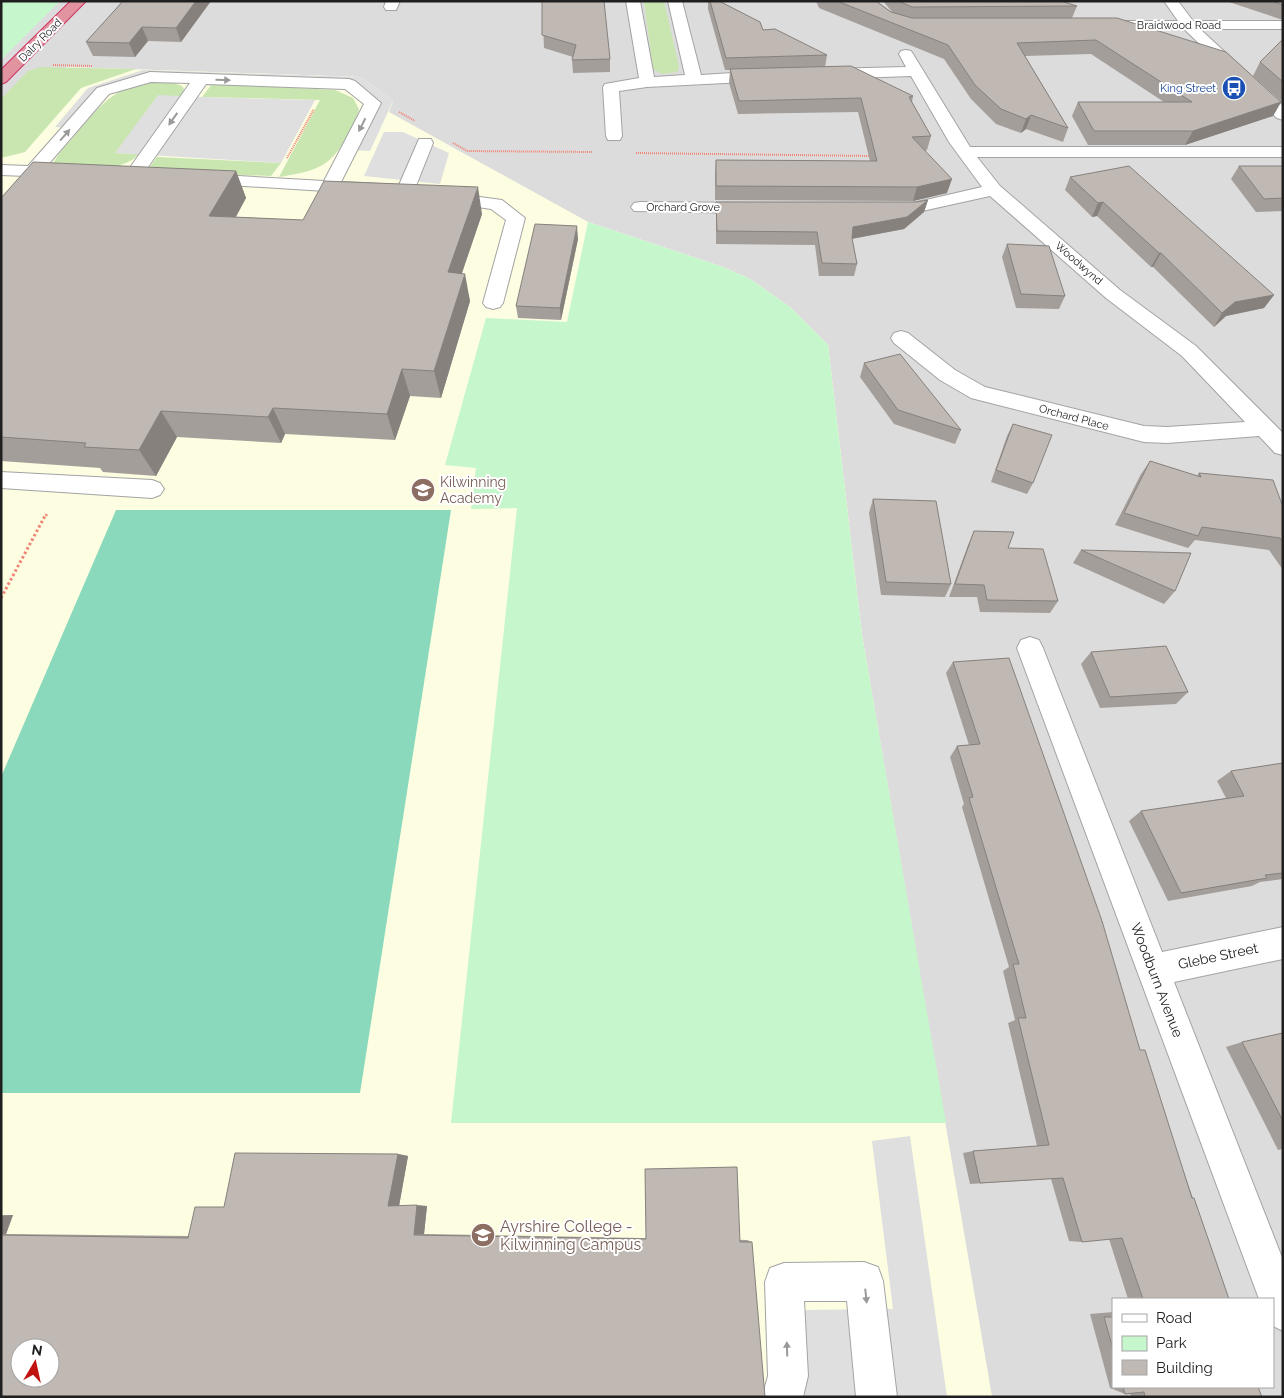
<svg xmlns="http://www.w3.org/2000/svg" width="1284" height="1398" font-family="Raleway,sans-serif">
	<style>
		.residential { fill: #dddcdc; fill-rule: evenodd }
		.education { fill: #fcfde1; fill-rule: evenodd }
		.grass { fill: #c9e6b0 }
		.park { fill: #c6f6cb }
		.pitch { fill: #8ad9bc }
		.parking { fill: #dfdfdf }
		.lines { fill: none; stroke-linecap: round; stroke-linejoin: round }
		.minor-casing { stroke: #a3a3a3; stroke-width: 2 }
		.highway-casing { stroke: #cf3164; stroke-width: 2 }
		.path-far2 { stroke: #f08576; stroke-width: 2; stroke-dasharray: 1 1; stroke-linecap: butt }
		.path-far1 { stroke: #f08576; stroke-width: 2.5; stroke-dasharray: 2 2; stroke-linecap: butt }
		.path { stroke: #f08576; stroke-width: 3; stroke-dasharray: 2.5 2.5; stroke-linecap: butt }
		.minor { fill: #fff; fill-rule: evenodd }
		.highway { fill: #e193a0; fill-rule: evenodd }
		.wall { fill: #a49e9a }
		.shaded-wall { fill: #86817d }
		.building { fill: #bfb8b3; stroke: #86817d; fill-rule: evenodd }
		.oneway { fill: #9a9a9a }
		.labels { text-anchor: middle; stroke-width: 4; stroke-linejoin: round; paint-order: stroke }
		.far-street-label { font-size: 11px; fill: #1f1f1f; stroke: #fff }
		.far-transit-label { font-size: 11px; fill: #164399; stroke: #fff; text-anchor: end }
		.education-label { font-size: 14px; fill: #785e54; stroke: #fff; text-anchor: start }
		.street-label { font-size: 14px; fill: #1f1f1f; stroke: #fff }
		.near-education-label { font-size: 16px; fill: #785e54; stroke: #fff; text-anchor: start }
	</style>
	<rect width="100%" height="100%" fill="#efece6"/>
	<path class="residential" d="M 60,1 L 1283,1 L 1283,1397 L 992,1397 L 862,635 L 828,345 L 790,307 L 750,279 L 723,267 L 588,222 L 388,112 L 361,77 L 67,67 L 1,142 L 1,60 ZM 1113,1299 L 1273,1299 L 1273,1387 L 1113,1387 Z"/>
	<path class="education" d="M 67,67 L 361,77 L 393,101 L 389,112 L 588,222 L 723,267 L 750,279 L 790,307 L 828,345 L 862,635 L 992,1397 L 1,1397 L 1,142 ZM 20,1348 L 50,1348 L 50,1378 L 20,1378 Z"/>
	<g class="grass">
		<path d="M 644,1 L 664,1 L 679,67 L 677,72 L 662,74 L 653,69 Z"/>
		<path d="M 41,67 L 136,69 L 81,88 L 25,152 L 1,158 L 1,99 L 28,71 Z"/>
		<path d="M 171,82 L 182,86 L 184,89 L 181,96 L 115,153 L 139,154 C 120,175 79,166 53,164 C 58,153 69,143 76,134 C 106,98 120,81 171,82 Z"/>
		<path d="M 212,84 L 335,90 L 353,98 L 359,109 C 357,118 353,126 348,134 C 331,168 315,171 279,177 L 320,100 L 202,97 Z"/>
		<path d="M 157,157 L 281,163 L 271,176 L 147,171 Z"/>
	</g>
	<g class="park">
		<path d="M 1,1 L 60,1 L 1,60 Z"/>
		<path d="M 588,222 L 723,267 L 750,279 L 790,307 L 828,345 L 862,635 L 946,1123 L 451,1123 L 517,508 L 471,509 L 476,468 L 445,465 L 486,318 L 567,322 Z"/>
	</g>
	<path class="pitch" d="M 116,510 L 451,510 L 360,1093 L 1,1093 L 1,777 Z"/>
	<g class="parking">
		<path d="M 143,70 L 361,77 L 393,101 L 370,151 L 349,150 L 372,103 L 349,84 L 150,77 L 103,91 L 71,128 L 55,127 L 88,88 Z"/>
		<path d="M 158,95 L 202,97 L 315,100 L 281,163 L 115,153 Z"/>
		<path d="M 384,132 L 403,132 L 449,153 L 440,184 L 364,176 Z"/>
		<path d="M 910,1136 L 947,1397 L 805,1397 L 801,1310 L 893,1309 L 872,1141 Z"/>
	</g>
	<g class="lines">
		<g class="minor-casing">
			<g id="minor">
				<path d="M 386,1 L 400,1 L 396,10 L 386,10 L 384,7 Z"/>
				<path d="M 626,1 L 640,1 L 654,77 L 685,75 L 668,1 L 682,1 L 701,75 L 766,71 L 771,73 L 774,76 L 771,79 L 766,81 L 647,87 L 619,91 L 622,136 L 620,140 L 608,140 L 606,136 L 603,87 L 605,84 L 639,78 Z"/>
				<path d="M 1164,1 L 1178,1 L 1193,21 L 1283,21 L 1283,29 L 1200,29 L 1283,106 L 1283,120 L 1277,118 L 1184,29 L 1102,29 L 1097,28 L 1095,25 L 1097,22 L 1102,21 L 1178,21 Z"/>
				<path d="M 906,50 L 911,51 L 913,54 L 970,147 L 1283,147 L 1283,157 L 977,157 L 1000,186 L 1120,290 L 1196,346 L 1283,433 L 1283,455 L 1275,453 L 1259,436 L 1167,443 L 1144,442 L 971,398 L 940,380 L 894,343 L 891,338 L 894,333 L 901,331 L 908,333 L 955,370 L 985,387 L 1144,426 L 1167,427 L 1245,422 L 1182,356 L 1106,298 L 990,196 L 913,213 L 883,212 L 880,208 L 883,204 L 913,203 L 982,187 L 949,142 L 911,76 L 827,79 L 822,77 L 819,74 L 822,71 L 827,69 L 906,67 L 899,54 L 901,51 Z"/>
				<path d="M 150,72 L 349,79 L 355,81 L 381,103 L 341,182 L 399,185 L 419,139 L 431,139 L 433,143 L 414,191 L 411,195 L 405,196 L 197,183 L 194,179 L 197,175 L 203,174 L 324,181 L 364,104 L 345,89 L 206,84 L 139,180 L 133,181 L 127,180 L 124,176 L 190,83 L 151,82 L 109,94 L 46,167 L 58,168 L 61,172 L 58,176 L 52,177 L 1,175 L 1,165 L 28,166 L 97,88 Z"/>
				<path d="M 443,192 L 502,200 L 525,218 L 503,303 L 500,307 L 493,309 L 486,307 L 483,303 L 506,220 L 491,209 L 437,201 L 434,197 L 437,193 Z"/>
				<path d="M 640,202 L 753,203 L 759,204 L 762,208 L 759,212 L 753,213 L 634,211 L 631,207 L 634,203 Z"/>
				<path d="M 1,472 L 152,480 L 160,483 L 164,489 L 160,495 L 152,498 L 1,488 Z"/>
				<path d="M 1030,637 L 1039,640 L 1043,648 L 1162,952 L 1283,927 L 1283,959 L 1174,982 L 1283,1260 L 1283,1331 L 1273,1326 L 1273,1299 L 1259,1299 L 1017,648 L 1021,640 Z"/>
				<path d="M 864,1262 L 878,1267 L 883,1281 L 897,1397 L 856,1397 L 847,1301 L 804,1301 L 808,1376 L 803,1397 L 762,1397 L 768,1376 L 765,1282 L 770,1268 L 784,1263 Z"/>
			</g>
		</g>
		<g class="highway-casing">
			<path id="highway" d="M 71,1 L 86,1 L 6,82 L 1,84 L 1,70 Z"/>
		</g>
		<g class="path-far2">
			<path d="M 1,3 L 3,1"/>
			<path d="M 53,65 L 92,66"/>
			<path d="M 399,112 L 415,121"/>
			<path d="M 453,143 L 467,151 L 592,152"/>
			<path d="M 636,153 L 872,156"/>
			<path d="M 287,158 L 314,109"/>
		</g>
		<path class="path-far1" d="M 46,516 L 47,513"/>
		<path class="path" d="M 1,598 L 46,514"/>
		<use href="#minor" class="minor"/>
		<use href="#highway" class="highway"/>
	</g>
	<g class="wall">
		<path d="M 123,1 L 211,1 L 181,42 L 148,41 L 135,57 L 93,56 L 86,42 Z"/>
		<path d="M 542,1 L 610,59 L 610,72 L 573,73 L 572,60 L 573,57 L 544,48 Z"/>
		<path d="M 708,1 L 719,1 L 763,30 L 827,55 L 825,67 L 913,96 L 912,102 L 931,136 L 927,150 L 925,151 L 947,193 L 913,201 L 715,200 L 715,174 L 716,160 L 870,161 L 858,112 L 738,114 L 729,83 L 730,70 L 725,70 L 708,9 Z"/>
		<path d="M 816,1 L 876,1 L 893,13 L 883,1 L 1061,1 L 1077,6 L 1072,18 L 1281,102 L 1273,116 L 1185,145 L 1088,145 L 1072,116 L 1078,102 L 1164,102 L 1091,54 L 1025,56 L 1068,128 L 1063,142 L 1026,129 L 1021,133 L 996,124 L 971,99 L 944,59 L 819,8 Z"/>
		<path d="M 1226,1 L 1283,1 L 1283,20 Z"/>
		<path d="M 1283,39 L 1283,103 L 1253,76 L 1260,62 Z"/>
		<path d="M 1239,166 L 1283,166 L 1283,211 L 1256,212 L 1231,179 Z"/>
		<path d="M 236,171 L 246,198 L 236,217 L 303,220 L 482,214 L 462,273 L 470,301 L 441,398 L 410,396 L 395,440 L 285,434 L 281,443 L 177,437 L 156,476 L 103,472 L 100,468 L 1,461 L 1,198 Z"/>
		<path d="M 1070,177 L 1274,295 L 1264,308 L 1226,316 L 1214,327 L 1153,267 L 1151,267 L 1097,216 L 1092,217 L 1065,190 Z"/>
		<path d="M 928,200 L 924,212 L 904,229 L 852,239 L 857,264 L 854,276 L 819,276 L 815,245 L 716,244 L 716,202 L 916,202 Z"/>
		<path d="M 578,239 L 561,320 L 518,318 L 516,306 Z"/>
		<path d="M 1007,244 L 1065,296 L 1059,309 L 1016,308 L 1002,257 Z"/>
		<path d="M 864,363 L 961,430 L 955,444 L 894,424 L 860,377 Z"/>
		<path d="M 1013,424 L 1033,483 L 1027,494 L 991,482 L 1007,436 Z"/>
		<path d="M 1150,461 L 1197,476 L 1199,473 L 1283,507 L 1283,570 L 1269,550 L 1195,540 L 1188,548 L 1115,525 L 1141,474 Z"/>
		<path d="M 873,499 L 951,584 L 945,597 L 881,595 L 869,513 Z"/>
		<path d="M 974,531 L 1008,548 L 1058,601 L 1050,613 L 980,612 L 977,597 L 949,597 L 968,545 Z"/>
		<path d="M 1081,550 L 1175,591 L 1164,604 L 1073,563 Z"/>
		<path d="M 1091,652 L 1188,692 L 1176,704 L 1100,708 L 1081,664 Z"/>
		<path d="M 953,662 L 1140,1050 L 1229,1299 L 1128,1299 L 1109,1239 L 1082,1242 L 1069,1241 L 1051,1179 L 970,1184 L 963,1153 L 973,1151 L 1037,1146 L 1008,1023 L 1015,1020 L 1003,971 L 1009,967 L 962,807 L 964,804 L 950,757 L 957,746 L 969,745 L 946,673 Z"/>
		<path d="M 1283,763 L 1283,879 L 1260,882 L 1252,886 L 1168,901 L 1129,821 L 1141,811 L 1226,798 L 1217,781 L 1231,771 Z"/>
		<path d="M 1283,1033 L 1283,1149 L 1278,1150 L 1226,1047 L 1242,1042 Z"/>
		<path d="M 398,1154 L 408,1156 L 399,1206 L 427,1206 L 424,1234 L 747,1240 L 752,1242 L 1,1397 L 1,1215 L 13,1215 L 6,1234 L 189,1236 Z"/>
		<path d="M 1113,1312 L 1113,1387 L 1258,1387 L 1262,1397 L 1131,1397 L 1130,1393 L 1125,1394 L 1110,1388 L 1090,1314 Z"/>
	</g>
	<g class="shaded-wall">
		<path d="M 196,1 L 211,1 L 181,42 L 176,28 Z"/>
		<path d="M 142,27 L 148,41 L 135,57 L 129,43 Z"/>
		<path d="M 1281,102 L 1273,116 L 1185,145 L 1193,131 Z"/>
		<path d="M 1031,115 L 1026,129 L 1021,133 L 1026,119 Z"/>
		<path d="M 236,171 L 246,198 L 221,243 L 209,216 Z"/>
		<path d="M 952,179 L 947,193 L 913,201 L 917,187 Z"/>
		<path d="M 478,187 L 482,214 L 453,299 L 448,272 Z"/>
		<path d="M 928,200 L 924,212 L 904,229 L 850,239 L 853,227 Z"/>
		<path d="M 1103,202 L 1097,216 L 1092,217 L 1098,203 Z"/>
		<path d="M 577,226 L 578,239 L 561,320 L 560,308 Z"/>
		<path d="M 1159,253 L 1161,253 L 1153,267 L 1151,267 Z"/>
		<path d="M 465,274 L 470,301 L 441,398 L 434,371 Z"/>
		<path d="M 1274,295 L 1264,308 L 1226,316 L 1214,327 L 1222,313 L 1235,302 Z"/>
		<path d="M 402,369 L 410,396 L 395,440 L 387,414 Z"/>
		<path d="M 273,408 L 285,434 L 281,443 L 268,417 Z"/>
		<path d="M 161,411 L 177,437 L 156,476 L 139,450 Z"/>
		<path d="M 398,1154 L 408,1156 L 399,1206 L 388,1206 Z"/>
		<path d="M 417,1205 L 427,1206 L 424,1234 L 414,1235 Z"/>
		<path d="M 13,1215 L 6,1234 L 1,1234 L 1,1216 Z"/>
	</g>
	<g class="building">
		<path d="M 123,1 L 196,1 L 176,28 L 142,27 L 129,43 L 86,42 Z"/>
		<path d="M 542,1 L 604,1 L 610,59 L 572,60 L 576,45 L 542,35 Z"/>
		<path d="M 710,1 L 719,1 L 760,22 L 763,30 L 775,29 L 827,55 L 726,58 Z"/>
		<path d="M 837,1 L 876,1 L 891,12 L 912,18 L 1117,18 L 1226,52 L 1281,102 L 1193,131 L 1094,131 L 1078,102 L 1192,102 L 1096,40 L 1017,43 L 1068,128 L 1031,115 L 1026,119 L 1001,109 L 975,85 L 948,45 Z"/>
		<path d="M 898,1 L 1061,1 L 1077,6 L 912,7 Z"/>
		<path d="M 1272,1 L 1283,1 L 1283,5 Z"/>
		<path d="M 1283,39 L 1283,82 L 1260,62 Z"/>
		<path d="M 851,66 L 913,96 L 909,97 L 931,136 L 912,137 L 952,179 L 917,187 L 716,186 L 716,160 L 877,161 L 861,98 L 739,101 L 730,69 Z"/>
		<path d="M 33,162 L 236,171 L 209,216 L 303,220 L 324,181 L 478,187 L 448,272 L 465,274 L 434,371 L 402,369 L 387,414 L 273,408 L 268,417 L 161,411 L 139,450 L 84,447 L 86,443 L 1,437 L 1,198 Z"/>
		<path d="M 1129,166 L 1274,295 L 1235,302 L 1222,313 L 1161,253 L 1159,253 L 1103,202 L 1098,203 L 1070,177 Z"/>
		<path d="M 1239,166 L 1283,166 L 1283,198 L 1264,199 Z"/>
		<path d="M 928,200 L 907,217 L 853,227 L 852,238 L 857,264 L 822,263 L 817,232 L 717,231 L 716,202 L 916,202 Z"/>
		<path d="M 535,224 L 577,226 L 560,308 L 516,306 Z"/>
		<path d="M 1007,244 L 1049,246 L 1065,296 L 1021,294 Z"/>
		<path d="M 900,354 L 961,430 L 898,410 L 864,363 Z"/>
		<path d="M 1013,424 L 1052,435 L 1033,483 L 996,470 Z"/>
		<path d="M 1150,461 L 1201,477 L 1199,473 L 1273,480 L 1283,507 L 1283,542 L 1280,538 L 1202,527 L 1198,536 L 1124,513 Z"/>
		<path d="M 873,499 L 936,501 L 951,584 L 886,582 Z"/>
		<path d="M 974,531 L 1014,532 L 1008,548 L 1043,549 L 1058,601 L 987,600 L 984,585 L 955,584 Z"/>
		<path d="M 1081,550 L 1191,553 L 1175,591 Z"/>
		<path d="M 1166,646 L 1188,692 L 1110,697 L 1091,652 Z"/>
		<path d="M 1009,658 L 1102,921 L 1140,1050 L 1145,1050 L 1192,1198 L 1194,1198 L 1229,1299 L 1143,1299 L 1122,1238 L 1082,1242 L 1063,1178 L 980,1183 L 973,1151 L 1049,1145 L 1018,1018 L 1026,1018 L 1013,964 L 1019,964 L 969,798 L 973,797 L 957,746 L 980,744 L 953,662 Z"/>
		<path d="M 1283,763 L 1283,873 L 1265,875 L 1267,878 L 1181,893 L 1141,811 L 1244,796 L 1231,771 Z"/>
		<path d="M 1283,1033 L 1283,1121 L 1242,1042 Z"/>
		<path d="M 235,1153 L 398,1154 L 388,1206 L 417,1205 L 414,1235 L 646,1239 L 645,1169 L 737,1167 L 740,1242 L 752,1242 L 765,1397 L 1,1397 L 1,1235 L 188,1238 L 195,1207 L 224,1207 ZM 20,1348 L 50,1348 L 50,1378 L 20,1378 Z"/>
		<path d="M 1104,1317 L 1113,1317 L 1113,1349 Z"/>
		<path d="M 1123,1387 L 1258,1387 L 1262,1397 L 1145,1397 L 1144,1392 L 1125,1394 Z"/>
	</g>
	<defs><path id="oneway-solid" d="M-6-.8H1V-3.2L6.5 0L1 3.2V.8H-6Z" transform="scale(1.25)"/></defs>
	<g class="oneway">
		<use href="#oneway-solid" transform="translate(223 80) rotate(2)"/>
		<use href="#oneway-solid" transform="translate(173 119) rotate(125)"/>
		<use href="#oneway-solid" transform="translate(362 125) rotate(117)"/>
		<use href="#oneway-solid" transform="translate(65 135) rotate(-49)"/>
		<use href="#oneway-solid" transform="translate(866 1296) rotate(84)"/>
		<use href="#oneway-solid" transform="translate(787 1349) rotate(-92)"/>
	</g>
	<defs>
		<g id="bus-disc" transform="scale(1.25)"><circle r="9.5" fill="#1a4fb4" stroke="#fff"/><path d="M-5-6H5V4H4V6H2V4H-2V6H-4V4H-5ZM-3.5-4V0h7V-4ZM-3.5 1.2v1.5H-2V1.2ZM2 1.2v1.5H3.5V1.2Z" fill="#fff"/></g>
		<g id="school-disc" transform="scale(1.25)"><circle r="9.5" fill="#8d6e63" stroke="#fff"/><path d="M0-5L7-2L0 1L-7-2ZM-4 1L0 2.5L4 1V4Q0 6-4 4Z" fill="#fff"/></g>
		<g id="university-disc" transform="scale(1.25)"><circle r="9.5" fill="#8d6e63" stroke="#fff"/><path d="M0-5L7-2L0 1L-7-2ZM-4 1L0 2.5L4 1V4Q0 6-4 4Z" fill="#fff"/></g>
	</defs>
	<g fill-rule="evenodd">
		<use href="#bus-disc" x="1234" y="88"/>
		<use href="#school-disc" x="423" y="490"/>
		<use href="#university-disc" x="483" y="1235"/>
	</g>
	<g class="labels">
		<g class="far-street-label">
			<text x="1179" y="29">Braidwood Road</text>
			<text transform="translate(40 40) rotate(-45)" y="4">Dalry Road</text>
			<text x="683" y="211">Orchard Grove</text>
			<text transform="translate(1079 263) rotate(41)" y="4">Woodwynd</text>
			<text transform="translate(1074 417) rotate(15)" y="4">Orchard Place</text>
		</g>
		<g class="far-transit-label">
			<text x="1216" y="92">King Street</text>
		</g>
		<g class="education-label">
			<text x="440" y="487">Kilwinning<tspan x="440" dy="16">Academy</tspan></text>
		</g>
		<g class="street-label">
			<text transform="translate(1218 956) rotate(-12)" y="5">Glebe Street</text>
			<text transform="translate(1157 980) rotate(69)" y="5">Woodburn Avenue</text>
		</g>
		<g class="near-education-label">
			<text x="500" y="1232">Ayrshire College -<tspan x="500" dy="18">Kilwinning Campus</tspan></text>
		</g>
	</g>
	<rect width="1284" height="1398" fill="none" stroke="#1f1f1f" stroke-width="5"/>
	<rect x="1112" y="1298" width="162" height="90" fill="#ffffff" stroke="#a5a5a5"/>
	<rect x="1122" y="1314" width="25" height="8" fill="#ffffff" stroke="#a5a5a5"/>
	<text x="1156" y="1323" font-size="15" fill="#1f1f1f">Road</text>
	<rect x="1122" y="1336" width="25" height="15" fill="#c6f6cb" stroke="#a5a5a5"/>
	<text x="1156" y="1348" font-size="15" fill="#1f1f1f">Park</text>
	<rect x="1122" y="1360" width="25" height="15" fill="#bfb8b3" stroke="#a5a5a5"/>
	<text x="1156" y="1373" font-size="15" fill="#1f1f1f">Building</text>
	<g transform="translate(35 1363) rotate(9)"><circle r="24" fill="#ffffff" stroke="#a5a5a5"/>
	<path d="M0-4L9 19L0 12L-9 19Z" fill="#c0120e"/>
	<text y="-8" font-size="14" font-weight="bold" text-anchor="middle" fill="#1f1f1f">N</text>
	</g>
</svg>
